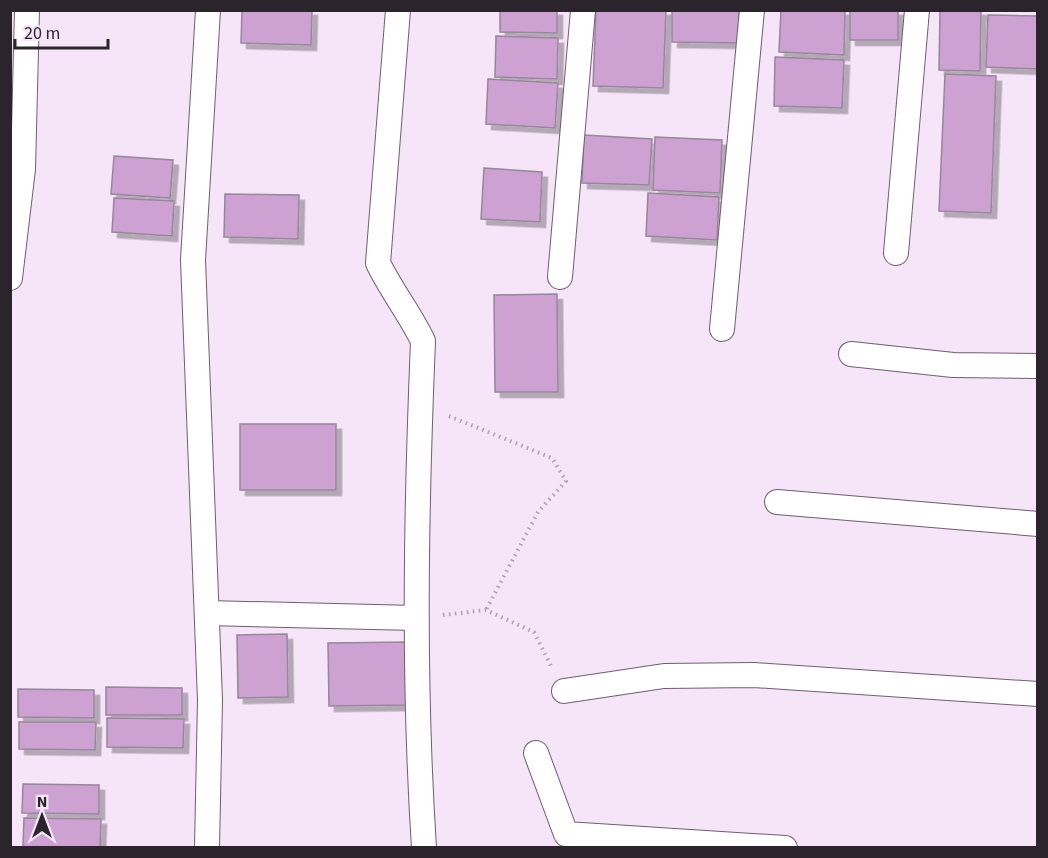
<svg xmlns="http://www.w3.org/2000/svg" width="1048" height="858" font-family="'Source Sans 3',sans-serif">
	<style>
		.building { fill: #cda2d3; stroke: #97879a; stroke-width: 1.5; filter: url(#shadow) }
		.lines { fill: none; stroke-linecap: round; stroke-linejoin: round }
		.minor-casing { stroke: #6e5e70; stroke-width: 26 }
		.path { stroke: #aea0b0; stroke-width: 4; stroke-dasharray: 1.5 4.5; stroke-linecap: butt }
		.minor { stroke: #fff; stroke-width: 24 }
	</style>
	<defs>
		<filter id="shadow"><feDropShadow dx="5.5" dy="5.5" stdDeviation="0" flood-color="#0004"/></filter>
	</defs>
	<rect width="100%" height="100%" fill="#f6e4f8"/>
	<g class="building">
		<path d="M 242,10 L 312,10 L 311,45 L 241,43 Z"/>
		<path d="M 500,10 L 557,10 L 557,33 L 500,32 Z"/>
		<path d="M 596,10 L 666,10 L 663,88 L 593,86 Z"/>
		<path d="M 672,10 L 739,10 L 739,43 L 672,42 Z"/>
		<path d="M 781,10 L 845,10 L 844,55 L 779,52 Z"/>
		<rect x="850" y="10" width="48" height="30"/>
		<path d="M 940,10 L 981,10 L 980,71 L 939,70 Z"/>
		<path d="M 988,15 L 1038,16 L 1038,69 L 986,67 Z"/>
		<path d="M 496,36 L 558,38 L 557,79 L 495,77 Z"/>
		<path d="M 775,57 L 844,60 L 842,108 L 774,106 Z"/>
		<path d="M 945,74 L 996,76 L 991,213 L 939,211 Z"/>
		<path d="M 488,79 L 558,83 L 555,128 L 486,124 Z"/>
		<path d="M 584,135 L 652,139 L 649,185 L 582,183 Z"/>
		<path d="M 655,137 L 722,140 L 720,193 L 653,190 Z"/>
		<path d="M 114,156 L 173,160 L 170,198 L 111,194 Z"/>
		<path d="M 484,168 L 542,172 L 540,222 L 481,219 Z"/>
		<path d="M 648,193 L 719,197 L 717,240 L 646,236 Z"/>
		<path d="M 225,194 L 299,195 L 298,239 L 224,237 Z"/>
		<path d="M 114,198 L 174,201 L 172,236 L 112,232 Z"/>
		<path d="M 557,294 L 558,392 L 495,392 L 494,295 Z"/>
		<rect x="240" y="424" width="96" height="66"/>
		<path d="M 287,634 L 288,697 L 238,698 L 237,635 Z"/>
		<path d="M 407,642 L 408,705 L 329,706 L 328,643 Z"/>
		<path d="M 106,687 L 182,688 L 182,715 L 106,715 Z"/>
		<path d="M 18,689 L 94,690 L 94,718 L 18,717 Z"/>
		<path d="M 107,718 L 184,719 L 183,748 L 107,747 Z"/>
		<path d="M 19,722 L 96,722 L 95,750 L 19,749 Z"/>
		<path d="M 23,784 L 99,785 L 99,814 L 22,813 Z"/>
		<path d="M 24,818 L 101,819 L 100,847 L 23,847 Z"/>
	</g>
	<g class="lines">
		<g class="minor-casing">
			<g id="minor">
				<path d="M 398,10 L 378,263 C 391,290 410,314 423,341 C 416,510 413,679 424,848"/>
				<path d="M 896,253 L 917,10"/>
				<path d="M 560,277 L 583,10"/>
				<path d="M 10,278 L 23,169 L 27,10"/>
				<path d="M 722,329 L 752,10"/>
				<path d="M 851,354 L 953,365 L 1038,366"/>
				<path d="M 777,502 L 1038,524"/>
				<path d="M 207,613 L 416,618"/>
				<path d="M 564,691 L 664,676 L 754,675 L 1038,694"/>
				<path d="M 536,753 L 566,834 L 785,848"/>
				<path d="M 207,848 L 210,700 L 193,260 L 208,10"/>
			</g>
		</g>
		<g class="path">
			<path d="M 449,416 L 552,458 L 566,481 L 538,512 L 486,610"/>
			<path d="M 443,615 L 486,610 L 534,632 L 552,668"/>
		</g>
		<use href="#minor" class="minor"/>
	</g>
	<rect width="1048" height="858" fill="none" stroke="#2b242c" stroke-width="24"/>
	<g transform="translate(42 816)" stroke="#f6e4f8" stroke-width="4.5" paint-order="stroke">
	<path d="M0-4.5L10 22L0 15L-10 22Z" fill="#2b242c"/>
	<text y="-9" font-size="16" font-weight="bold" text-anchor="middle" fill="#2b242c">N</text>
	</g>
	<path d="M15 39v9h93v-9" fill="none" stroke="#2b242c" stroke-width="3"/>
	<text x="24" y="39" font-size="18" fill="#2b242c" stroke="#f6e4f8" stroke-width="4.5" paint-order="stroke">20 m</text>
</svg>
